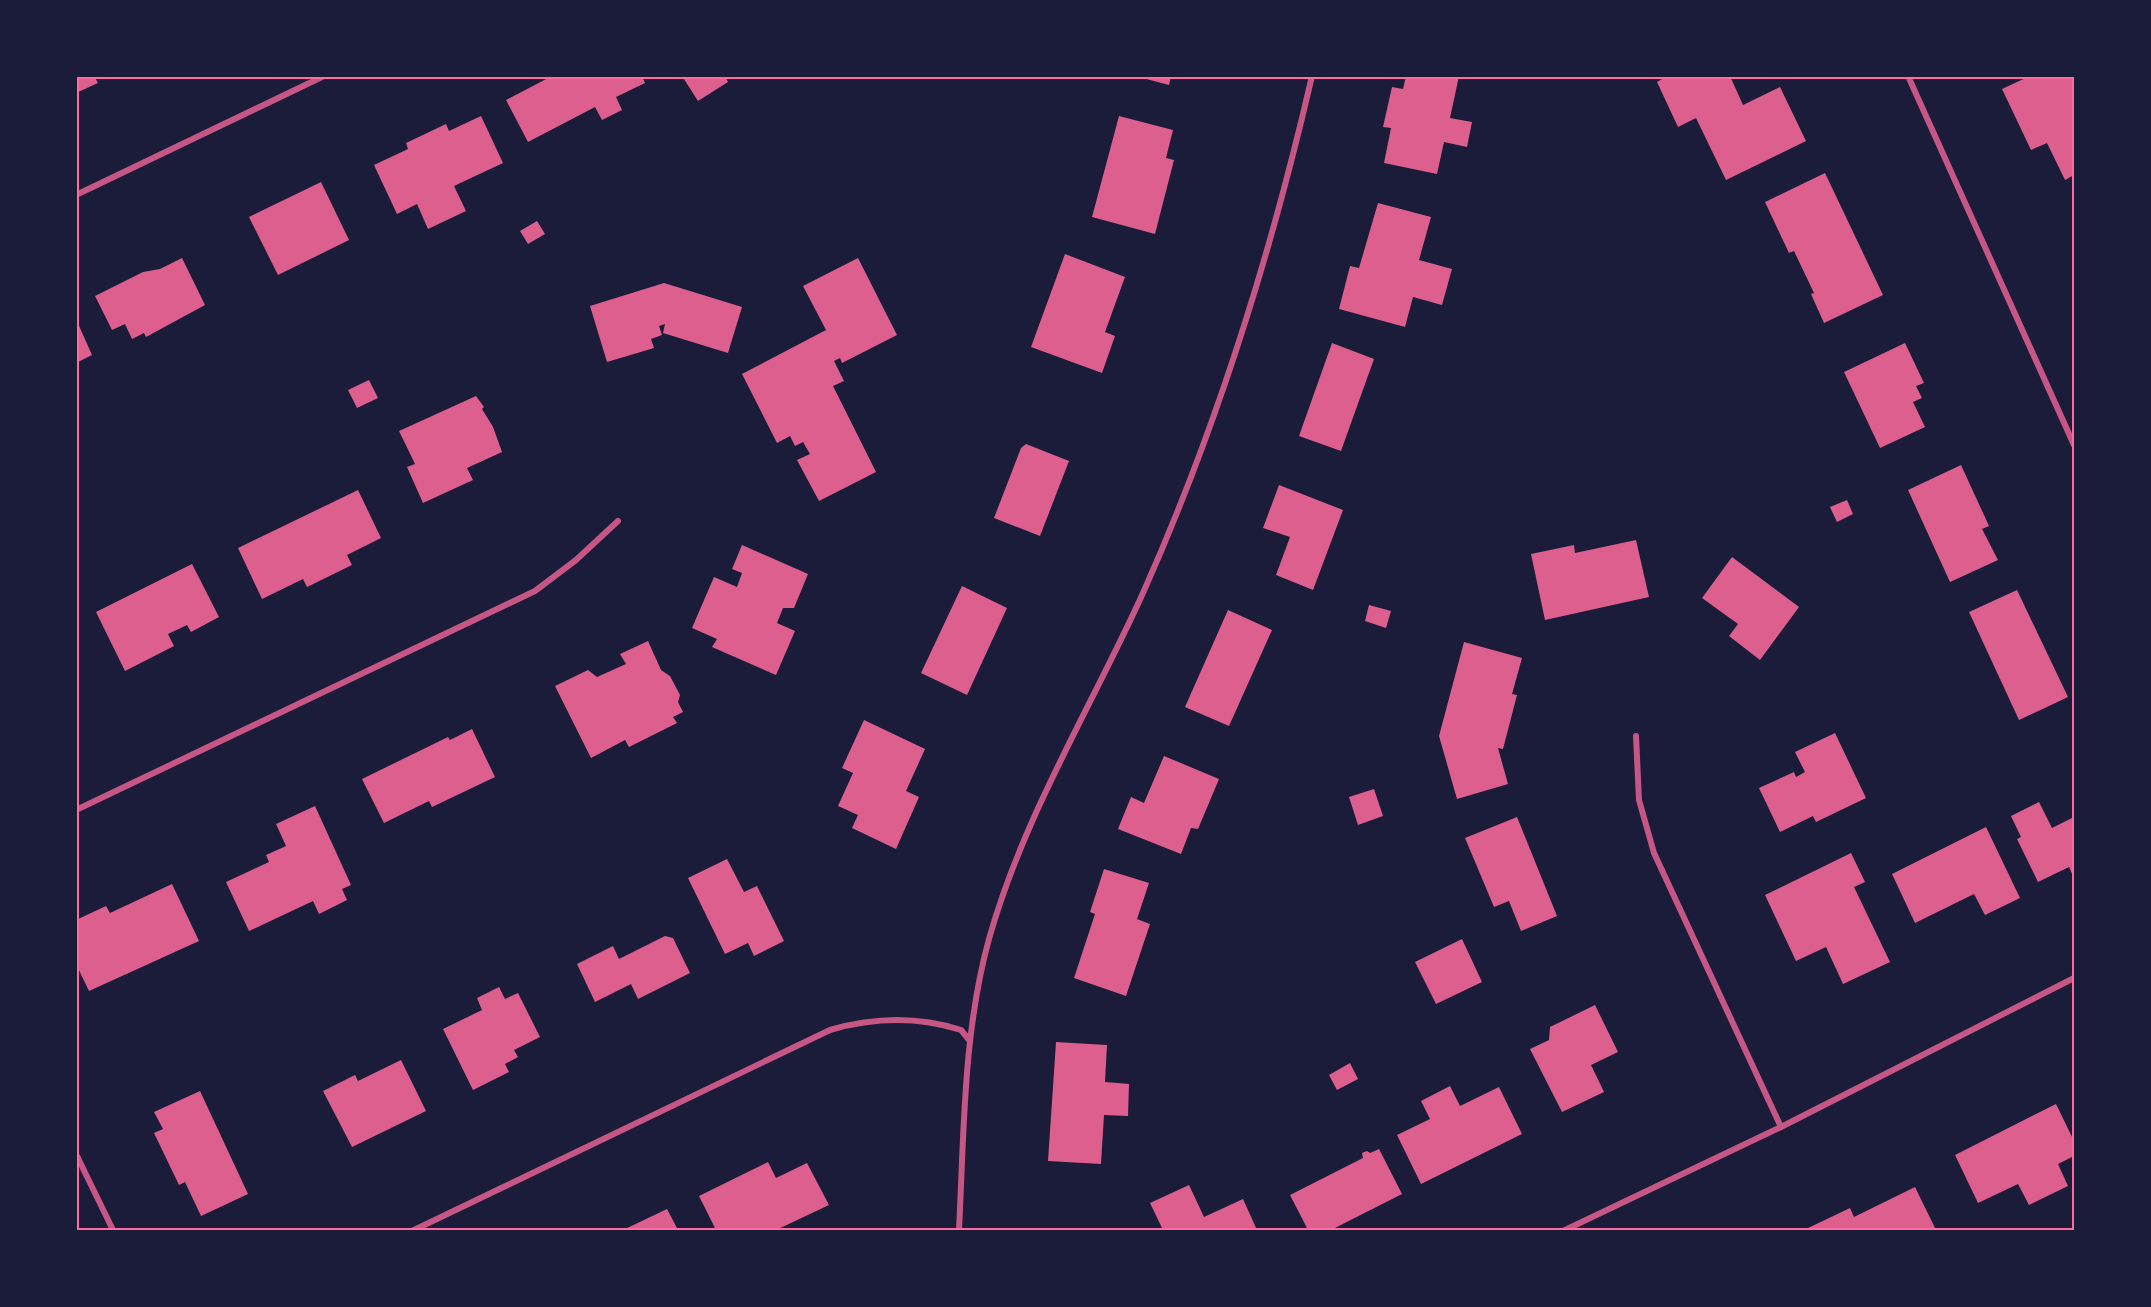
<svg xmlns="http://www.w3.org/2000/svg" width="2151" height="1307" font-family="Spectral,serif">
	<style>
		.building { fill: #dd5f8e }
		.lines { fill: none; stroke-linecap: round; stroke-linejoin: round }
		.minor { stroke: #c65784; stroke-width: 6 }
		.neatline { fill: none; stroke: #ff6b9d; stroke-width: 2 }
	</style>
	<rect width="100%" height="100%" fill="#1b1b3a"/>
	<g class="building">
		<path d="M 76,76 L 94,76 L 98,83 L 76,93 Z"/>
		<path d="M 552,76 L 642,76 L 645,83 L 616,97 L 622,110 L 602,120 L 595,107 L 528,142 L 506,100 Z"/>
		<path d="M 682,76 L 725,76 L 728,82 L 698,101 Z"/>
		<path d="M 1135,76 L 1171,76 L 1169,85 Z"/>
		<path d="M 1406,76 L 1459,76 L 1450,118 L 1472,122 L 1467,147 L 1444,142 L 1437,174 L 1384,163 L 1391,128 L 1383,127 L 1392,87 L 1403,89 Z"/>
		<path d="M 1667,76 L 1730,76 L 1743,105 L 1780,87 L 1806,141 L 1726,180 L 1696,118 L 1678,127 L 1657,82 Z"/>
		<path d="M 2030,76 L 2074,76 L 2074,175 L 2065,180 L 2047,143 L 2031,150 L 2002,89 Z"/>
		<path d="M 481,116 L 503,163 L 454,186 L 466,211 L 428,229 L 417,204 L 397,214 L 374,165 L 408,149 L 406,143 L 446,124 L 449,131 Z"/>
		<path d="M 1119,116 L 1173,130 L 1166,158 L 1174,160 L 1155,234 L 1092,217 Z"/>
		<path d="M 1825,173 L 1883,295 L 1824,323 L 1811,294 L 1814,293 L 1794,251 L 1789,253 L 1765,202 Z"/>
		<path d="M 321,182 L 349,240 L 278,275 L 249,217 Z"/>
		<path d="M 1378,203 L 1431,217 L 1419,260 L 1452,269 L 1442,305 L 1413,297 L 1405,327 L 1339,309 L 1350,266 L 1359,268 Z"/>
		<path d="M 537,221 L 545,234 L 528,244 L 520,231 Z"/>
		<path d="M 1065,254 L 1125,277 L 1105,332 L 1115,336 L 1102,373 L 1031,347 Z"/>
		<path d="M 182,258 L 205,305 L 146,337 L 144,333 L 132,339 L 125,324 L 112,330 L 95,296 L 143,272 L 160,269 Z"/>
		<path d="M 858,258 L 897,335 L 842,363 L 840,358 L 834,361 L 844,381 L 833,386 L 876,472 L 819,501 L 797,460 L 810,454 L 803,442 L 795,446 L 790,436 L 777,443 L 742,374 L 826,330 L 803,286 Z"/>
		<path d="M 664,283 L 742,307 L 728,353 L 663,333 L 665,324 L 659,326 L 662,335 L 651,339 L 654,348 L 607,362 L 590,306 Z"/>
		<path d="M 76,319 L 92,355 L 76,363 Z"/>
		<path d="M 1332,343 L 1374,359 L 1341,451 L 1299,436 Z"/>
		<path d="M 1905,343 L 1924,383 L 1916,386 L 1922,398 L 1913,402 L 1925,427 L 1880,448 L 1844,372 Z"/>
		<path d="M 369,380 L 378,398 L 357,408 L 348,390 Z"/>
		<path d="M 476,396 L 484,407 L 482,409 L 493,427 L 502,452 L 467,468 L 473,480 L 423,503 L 407,467 L 415,464 L 399,431 Z"/>
		<path d="M 1026,444 L 1069,461 L 1040,536 L 994,518 L 1021,448 Z"/>
		<path d="M 1961,465 L 1989,526 L 1982,529 L 1998,560 L 1950,582 L 1908,490 Z"/>
		<path d="M 1279,485 L 1343,510 L 1313,590 L 1276,575 L 1290,537 L 1263,528 Z"/>
		<path d="M 358,490 L 381,538 L 347,555 L 352,565 L 307,587 L 303,579 L 262,599 L 238,548 Z"/>
		<path d="M 1847,500 L 1853,514 L 1837,522 L 1830,507 Z"/>
		<path d="M 1636,540 L 1649,597 L 1545,620 L 1531,554 L 1574,545 L 1575,553 Z"/>
		<path d="M 742,545 L 808,574 L 794,608 L 783,608 L 777,623 L 795,631 L 776,675 L 712,647 L 717,639 L 692,628 L 714,577 L 737,587 L 742,573 L 732,569 Z"/>
		<path d="M 1732,557 L 1799,607 L 1760,660 L 1729,636 L 1738,624 L 1702,598 Z"/>
		<path d="M 192,564 L 219,617 L 191,632 L 187,625 L 168,634 L 174,646 L 125,671 L 96,612 Z"/>
		<path d="M 962,586 L 1007,608 L 967,695 L 921,673 Z"/>
		<path d="M 2017,590 L 2068,697 L 2019,720 L 1969,612 Z"/>
		<path d="M 1369,605 L 1391,611 L 1386,628 L 1365,621 Z"/>
		<path d="M 1228,610 L 1272,630 L 1229,726 L 1185,707 Z"/>
		<path d="M 648,641 L 661,670 L 670,676 L 680,695 L 678,702 L 683,712 L 673,717 L 677,723 L 629,747 L 625,740 L 591,758 L 555,686 L 588,670 L 597,677 L 626,664 L 620,654 Z"/>
		<path d="M 1464,642 L 1522,658 L 1512,694 L 1517,695 L 1503,749 L 1498,748 L 1508,784 L 1457,799 L 1439,736 Z"/>
		<path d="M 864,720 L 925,749 L 906,791 L 919,797 L 896,849 L 852,828 L 858,815 L 838,806 L 853,773 L 842,768 Z"/>
		<path d="M 472,729 L 495,777 L 432,807 L 429,801 L 384,823 L 362,779 L 448,737 L 450,740 Z"/>
		<path d="M 1835,733 L 1866,798 L 1816,822 L 1813,816 L 1780,832 L 1759,788 L 1794,772 L 1796,777 L 1805,772 L 1795,752 Z"/>
		<path d="M 1164,756 L 1219,779 L 1198,829 L 1191,828 L 1181,854 L 1118,829 L 1131,797 L 1144,803 Z"/>
		<path d="M 1374,789 L 1383,816 L 1358,825 L 1349,797 Z"/>
		<path d="M 2039,802 L 2052,828 L 2074,817 L 2074,878 L 2069,867 L 2038,882 L 2017,839 L 2021,837 L 2011,816 Z"/>
		<path d="M 315,806 L 351,885 L 342,889 L 347,900 L 319,914 L 313,901 L 249,931 L 226,882 L 269,862 L 266,855 L 286,846 L 276,824 Z"/>
		<path d="M 1517,817 L 1557,916 L 1521,931 L 1509,901 L 1494,907 L 1465,838 Z"/>
		<path d="M 1986,827 L 2020,898 L 1985,915 L 1974,894 L 1915,923 L 1892,874 Z"/>
		<path d="M 1851,853 L 1865,882 L 1854,887 L 1890,962 L 1843,984 L 1826,947 L 1796,961 L 1765,895 Z"/>
		<path d="M 727,859 L 744,892 L 757,886 L 784,941 L 754,956 L 748,943 L 725,954 L 688,878 Z"/>
		<path d="M 1104,869 L 1149,883 L 1137,919 L 1150,924 L 1126,996 L 1074,978 L 1095,914 L 1090,912 Z"/>
		<path d="M 172,884 L 199,941 L 89,991 L 76,964 L 76,920 L 106,906 L 110,913 Z"/>
		<path d="M 665,936 L 673,938 L 690,973 L 638,999 L 631,984 L 595,1002 L 577,964 L 613,946 L 619,959 Z"/>
		<path d="M 1462,939 L 1482,982 L 1436,1004 L 1415,962 Z"/>
		<path d="M 499,987 L 505,999 L 518,993 L 540,1037 L 514,1050 L 518,1057 L 505,1064 L 509,1072 L 473,1090 L 443,1029 L 482,1010 L 477,998 Z"/>
		<path d="M 1595,1005 L 1618,1052 L 1591,1065 L 1604,1092 L 1562,1112 L 1530,1049 L 1549,1040 L 1550,1027 Z"/>
		<path d="M 1056,1042 L 1107,1045 L 1105,1082 L 1129,1084 L 1128,1116 L 1104,1115 L 1101,1164 L 1048,1161 Z"/>
		<path d="M 401,1060 L 426,1111 L 352,1147 L 323,1091 L 355,1075 L 358,1081 Z"/>
		<path d="M 1350,1063 L 1358,1079 L 1337,1090 L 1329,1075 Z"/>
		<path d="M 1450,1086 L 1460,1106 L 1499,1087 L 1522,1134 L 1421,1184 L 1397,1135 L 1430,1119 L 1421,1101 Z"/>
		<path d="M 200,1091 L 248,1194 L 201,1216 L 185,1182 L 179,1185 L 154,1133 L 163,1129 L 154,1112 Z"/>
		<path d="M 2056,1104 L 2074,1141 L 2074,1156 L 2058,1164 L 2068,1186 L 2029,1205 L 2018,1184 L 1978,1203 L 1955,1155 Z"/>
		<path d="M 1379,1149 L 1402,1194 L 1331,1230 L 1308,1230 L 1290,1195 L 1363,1158 L 1362,1153 L 1367,1151 L 1370,1153 Z"/>
		<path d="M 768,1162 L 776,1178 L 807,1163 L 829,1205 L 776,1230 L 716,1230 L 699,1196 Z"/>
		<path d="M 1189,1185 L 1204,1217 L 1243,1199 L 1257,1230 L 1163,1230 L 1150,1203 Z"/>
		<path d="M 1915,1187 L 1936,1230 L 1809,1230 L 1808,1228 L 1850,1208 L 1854,1217 Z"/>
		<path d="M 667,1209 L 678,1230 L 623,1230 Z"/>
	</g>
	<g class="lines">
		<g class="minor">
			<path d="M 1908,76 L 2074,445"/>
			<path d="M 76,195 L 324,76"/>
			<path d="M 1636,736 L 1639,800 L 1654,853 L 1781,1127"/>
			<path d="M 76,810 L 535,591 L 576,560 L 618,521"/>
			<path d="M 76,1154 L 113,1230"/>
			<path d="M 414,1230 L 830,1030 C 875,1017 917,1016 961,1030 L 970,1041"/>
			<path d="M 959,1230 C 964,1134 963,1033 989,939 C 1023,817 1091,708 1143,593 C 1217,427 1271,254 1312,76"/>
			<path d="M 1565,1230 L 1781,1127 L 2074,978"/>
		</g>
	</g>
	<rect width="2151" height="1307" fill="none" stroke="#1b1b3a" stroke-width="156"/>
	<rect x="78" y="78" width="1995" height="1151" class="neatline"/>
</svg>
